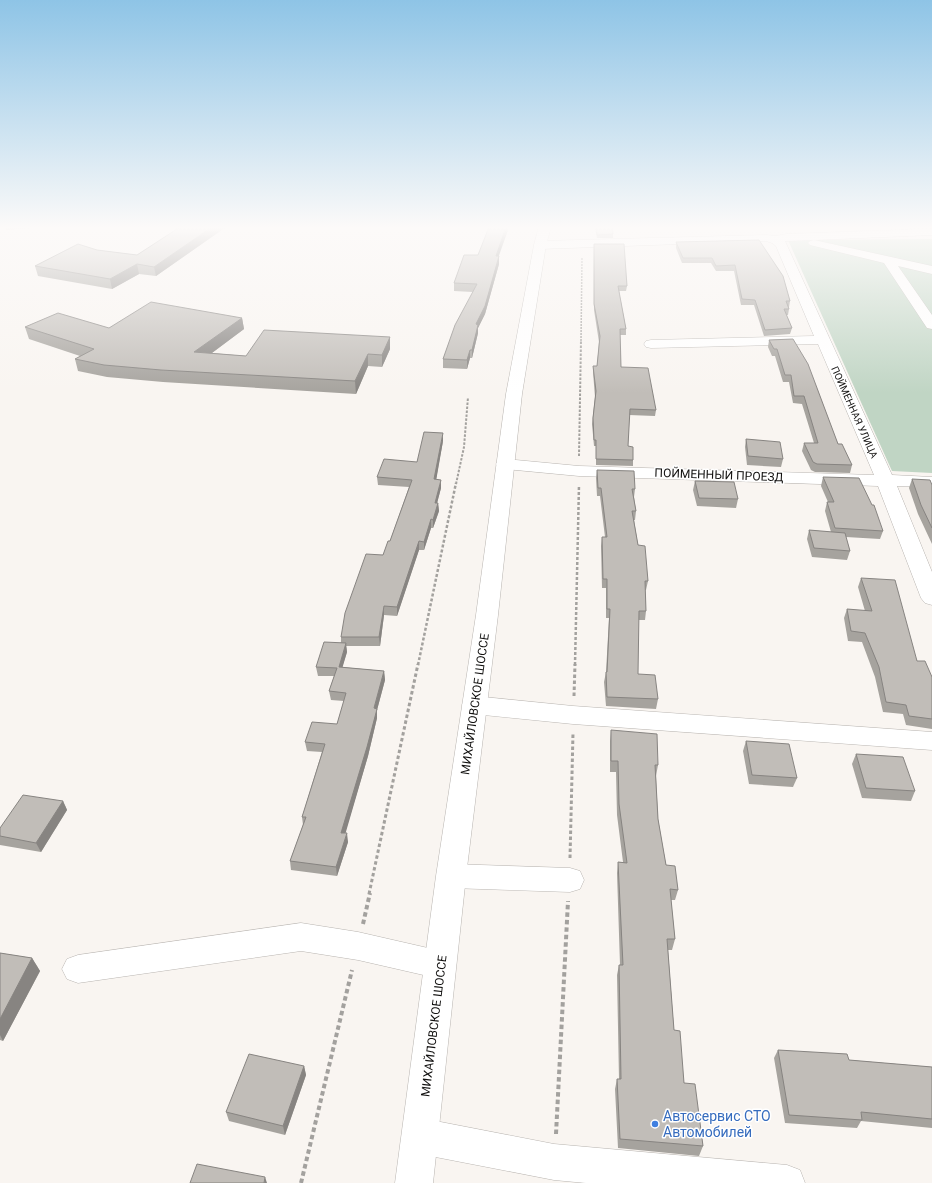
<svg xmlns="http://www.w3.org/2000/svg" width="932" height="1183" font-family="Roboto,sans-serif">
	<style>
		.green { fill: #c0d5c4 }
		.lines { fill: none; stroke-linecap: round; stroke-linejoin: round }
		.minor-casing { stroke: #b8b4b0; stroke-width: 1 }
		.major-casing { stroke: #b8b4b0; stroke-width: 1 }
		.path-far4 { stroke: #a3a19e; stroke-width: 1.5; stroke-dasharray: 2 1; stroke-linecap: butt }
		.path-far3 { stroke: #a3a19e; stroke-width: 2; stroke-dasharray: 2.5 1.5; stroke-linecap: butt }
		.path-far2 { stroke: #a3a19e; stroke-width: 2.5; stroke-dasharray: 3 2; stroke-linecap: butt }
		.path-far1 { stroke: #a3a19e; stroke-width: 3; stroke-dasharray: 3.5 2.5; stroke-linecap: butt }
		.path { stroke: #a3a19e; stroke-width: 4; stroke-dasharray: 4.5 3; stroke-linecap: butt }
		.minor { fill: #fff; fill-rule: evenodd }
		.major { fill: #fff; fill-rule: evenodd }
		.wall { fill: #a6a39e }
		.shaded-wall { fill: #878481 }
		.building { fill: #c1bdb8; stroke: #878481 }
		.shop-dot { fill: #3f7fe0; stroke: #fff; stroke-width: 1.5 }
		.labels { text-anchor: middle; stroke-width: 3; stroke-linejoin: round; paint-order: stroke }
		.far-street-label { font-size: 10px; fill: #121110; stroke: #fff }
		.street-label { font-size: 12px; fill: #121110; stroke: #fff }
		.near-shop-label { font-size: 14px; fill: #366cbe; stroke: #fff; text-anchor: start }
	</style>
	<rect width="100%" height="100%" fill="#f9f5f1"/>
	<path class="green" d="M 932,239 L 932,473 L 892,471 L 788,240 Z"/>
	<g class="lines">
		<g class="minor-casing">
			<g id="minor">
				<path d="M 932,229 L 932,235 L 814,240 L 932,266 L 932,274 L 898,266 L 932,315 L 932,329 L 927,328 L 884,263 L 810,245 L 808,243 L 810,241 L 814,240 L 785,241 L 892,475 L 932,477 L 932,487 L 897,486 L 932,572 L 932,605 L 925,603 L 921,598 L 878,486 L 579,476 L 505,469 L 499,468 L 496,464 L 499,460 L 505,459 L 579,466 L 874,475 L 818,344 L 651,348 L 646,347 L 644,344 L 646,341 L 651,340 L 814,336 L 776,246 L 772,243 L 766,241 L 540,249 L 536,248 L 534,245 L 536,242 L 540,241 L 766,235 L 776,236 L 786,234 Z"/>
				<path d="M 474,696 L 573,706 L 932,732 L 932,750 L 573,724 L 474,714 L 466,711 L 462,705 L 466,699 Z"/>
				<path d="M 451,864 L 570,868 L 580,871 L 584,880 L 580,889 L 570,892 L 451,888 L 441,885 L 437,876 L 441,867 Z"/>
				<path d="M 301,923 L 358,932 L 441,951 L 452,955 L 456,965 L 452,975 L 441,979 L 358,960 L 301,951 L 78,983 L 67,979 L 62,969 L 67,959 L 78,955 Z"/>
				<path d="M 420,1118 L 554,1144 L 787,1165 L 800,1170 L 805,1183 L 586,1183 L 554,1180 L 420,1154 L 407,1149 L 402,1136 L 407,1123 Z"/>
			</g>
		</g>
		<g class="major-casing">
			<path id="major" d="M 539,227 L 551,227 L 546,245 L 522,394 L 498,615 L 466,876 L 433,1183 L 395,1183 L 436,876 L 476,615 L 506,394 L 534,245 Z"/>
		</g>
		<path class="path-far4" d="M 581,341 L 582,257"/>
		<g class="path-far3">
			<path d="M 579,456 L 581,340"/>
			<path d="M 456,484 L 464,447 L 468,397"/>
		</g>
		<g class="path-far2">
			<path d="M 418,665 L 456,483"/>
			<path d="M 575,665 L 579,485"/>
		</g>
		<g class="path-far1">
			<path d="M 574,696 L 575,664"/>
			<path d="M 570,858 L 573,733"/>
			<path d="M 369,894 L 418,664"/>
		</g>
		<g class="path">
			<path d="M 363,924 L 370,893"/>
			<path d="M 556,1134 L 568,901"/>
			<path d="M 301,1183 L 352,970"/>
		</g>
		<use href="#minor" class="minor"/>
		<use href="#major" class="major"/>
	</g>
	<g class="wall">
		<path d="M 180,227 L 226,227 L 156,276 L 139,274 L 112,289 L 38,276 L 35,266 L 97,250 L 137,255 Z"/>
		<path d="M 595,227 L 612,227 L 613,234 L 613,238 L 597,238 Z"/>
		<path d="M 508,230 L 498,256 L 499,264 L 485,314 L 478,328 L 478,333 L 472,358 L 470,358 L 467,369 L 443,368 L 443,359 L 473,292 L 454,291 L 454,283 L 478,255 Z"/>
		<path d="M 759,240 L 790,301 L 789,307 L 788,307 L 789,309 L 788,315 L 786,315 L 792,328 L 790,334 L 764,336 L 754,305 L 741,305 L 734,271 L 716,271 L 711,263 L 682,263 L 676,248 L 676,242 Z"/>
		<path d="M 594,244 L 627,286 L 626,291 L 619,291 L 626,329 L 626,335 L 620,335 L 621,367 L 656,410 L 655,416 L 629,415 L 628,446 L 633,460 L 633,466 L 596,465 L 596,446 L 594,446 L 592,424 L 595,397 L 593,372 L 593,366 L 597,366 L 599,342 L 594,310 Z"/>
		<path d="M 242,318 L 244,329 L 212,353 L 246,356 L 390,337 L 390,349 L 382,367 L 368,366 L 356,394 L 163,382 L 107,377 L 78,371 L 75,359 L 80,356 L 29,339 L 25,327 L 109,328 Z"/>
		<path d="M 793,339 L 838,444 L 852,465 L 850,473 L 815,472 L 811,470 L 802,451 L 804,443 L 814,443 L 802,404 L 793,403 L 789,382 L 783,382 L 775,356 L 772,356 L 768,347 L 769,340 Z"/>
		<path d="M 746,439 L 783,459 L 781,467 L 747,465 L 745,447 Z"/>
		<path d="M 443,441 L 436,479 L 441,488 L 437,503 L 438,503 L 439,511 L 433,528 L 431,528 L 424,550 L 419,550 L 397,616 L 384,615 L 380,646 L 346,646 L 347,652 L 342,667 L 384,671 L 385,680 L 377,710 L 377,718 L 368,756 L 345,833 L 348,842 L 337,876 L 291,870 L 290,861 L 303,825 L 302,817 L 322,752 L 307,751 L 305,742 L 337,724 L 344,701 L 331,700 L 329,691 L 334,676 L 318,676 L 316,667 L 341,642 L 341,637 L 390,541 L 409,487 L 378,485 L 377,477 L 417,462 Z"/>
		<path d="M 597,470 L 635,489 L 634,497 L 636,511 L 635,520 L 634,520 L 638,545 L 648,581 L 646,590 L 645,590 L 646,611 L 645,620 L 638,620 L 638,674 L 658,699 L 656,709 L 606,706 L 604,682 L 606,672 L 609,618 L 606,618 L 606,588 L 602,588 L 601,546 L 602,537 L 605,537 L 600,496 L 597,496 L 596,478 Z"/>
		<path d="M 823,477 L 883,531 L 880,539 L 846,537 L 850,551 L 847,560 L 812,557 L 807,539 L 809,530 L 831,532 L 825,511 L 827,502 L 828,502 L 821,486 Z"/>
		<path d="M 912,479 L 932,485 L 932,544 L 918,514 L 909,488 Z"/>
		<path d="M 695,481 L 738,499 L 736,508 L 697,506 L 693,490 Z"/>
		<path d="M 861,578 L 917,661 L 932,677 L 932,729 L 906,725 L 903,714 L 883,712 L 875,677 L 862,642 L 848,641 L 844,618 L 847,609 L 865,611 L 858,587 Z"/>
		<path d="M 611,730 L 658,765 L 656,776 L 658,819 L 666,865 L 678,890 L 675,900 L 671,900 L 675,939 L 672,950 L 668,950 L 674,1030 L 684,1083 L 703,1146 L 699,1156 L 618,1148 L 615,1089 L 617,1079 L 619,1079 L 617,975 L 619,965 L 620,965 L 617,873 L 618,862 L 623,862 L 617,815 L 616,772 L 610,772 L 610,741 Z"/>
		<path d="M 746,741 L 797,778 L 793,787 L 749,784 L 743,751 Z"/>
		<path d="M 856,754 L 915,791 L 911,801 L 862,798 L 852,764 Z"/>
		<path d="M 63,801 L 67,810 L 41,852 L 0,845 L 0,828 Z"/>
		<path d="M 0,953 L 32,958 L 40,971 L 3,1041 L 0,1040 Z"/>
		<path d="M 778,1050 L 849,1060 L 932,1067 L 932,1128 L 861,1121 L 857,1128 L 785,1123 L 774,1058 Z"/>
		<path d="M 304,1066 L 306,1075 L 285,1135 L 229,1121 L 226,1112 Z"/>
	</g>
	<g class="shaded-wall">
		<path d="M 6,227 L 42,227 L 6,230 Z"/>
		<path d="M 212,227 L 226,227 L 156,276 L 154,267 Z"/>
		<path d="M 506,227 L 508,227 L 508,230 L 496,264 L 496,256 Z"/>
		<path d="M 499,256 L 499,264 L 485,314 L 478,328 L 478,333 L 472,358 L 472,350 L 476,324 Z"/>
		<path d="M 137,264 L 139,274 L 112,289 L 110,279 Z"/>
		<path d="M 242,318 L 244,329 L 197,364 L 194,352 Z"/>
		<path d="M 390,337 L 390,349 L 382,367 L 382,355 Z"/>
		<path d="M 470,350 L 470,358 L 467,369 L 467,360 Z"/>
		<path d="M 368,354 L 368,366 L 356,394 L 355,381 Z"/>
		<path d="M 443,433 L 443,441 L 435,487 L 434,479 Z"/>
		<path d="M 441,480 L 441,488 L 435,511 L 435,503 Z"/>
		<path d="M 438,503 L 439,511 L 433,528 L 433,520 Z"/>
		<path d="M 431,519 L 431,528 L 424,550 L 424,542 Z"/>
		<path d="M 419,541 L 419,550 L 397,616 L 397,607 Z"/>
		<path d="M 384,606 L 384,615 L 380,646 L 379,637 Z"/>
		<path d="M 346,643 L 347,652 L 340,676 L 339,667 Z"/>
		<path d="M 384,671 L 385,680 L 377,710 L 377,718 L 368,756 L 343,842 L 341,833 Z"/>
		<path d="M 63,801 L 67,810 L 41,852 L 36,843 Z"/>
		<path d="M 347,833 L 348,842 L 337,876 L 336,867 Z"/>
		<path d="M 32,958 L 40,971 L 3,1041 L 0,1035 L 0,1019 Z"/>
		<path d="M 304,1066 L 306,1075 L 285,1135 L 283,1126 Z"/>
		<path d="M 265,1177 L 267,1183 L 264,1183 Z"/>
	</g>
	<g class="building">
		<path d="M 180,227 L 212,227 L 154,267 L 137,264 L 110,279 L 35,266 L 78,244 L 97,250 L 137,255 Z"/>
		<path d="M 489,227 L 506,227 L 496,256 L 499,256 L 485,306 L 476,324 L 478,325 L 472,350 L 470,350 L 467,360 L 443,359 L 455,325 L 477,284 L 454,283 L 464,255 L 478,255 Z"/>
		<path d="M 596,227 L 612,227 L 613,234 L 597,235 Z"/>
		<path d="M 759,240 L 783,276 L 790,301 L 786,301 L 789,309 L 784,309 L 792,328 L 765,330 L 755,300 L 742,299 L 735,265 L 716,266 L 712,258 L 683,258 L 676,242 Z"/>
		<path d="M 594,244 L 624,244 L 627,286 L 618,286 L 626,329 L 620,329 L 621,367 L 648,368 L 656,410 L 630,409 L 628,446 L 633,447 L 633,460 L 596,459 L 596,440 L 594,440 L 593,418 L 596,391 L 593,366 L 597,366 L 600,336 L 594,304 Z"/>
		<path d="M 151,302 L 242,318 L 194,352 L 246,356 L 264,330 L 390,337 L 382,355 L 368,354 L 355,381 L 161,370 L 104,365 L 75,359 L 94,349 L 25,327 L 58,313 L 109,328 Z"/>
		<path d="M 793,339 L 808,364 L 838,444 L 842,444 L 852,465 L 817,464 L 813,462 L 804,443 L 818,443 L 804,396 L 794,396 L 791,375 L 785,375 L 777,349 L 774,349 L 769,340 Z"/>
		<path d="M 424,432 L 443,433 L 434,479 L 441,480 L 435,503 L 438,503 L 433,520 L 431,519 L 424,542 L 419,541 L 397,607 L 384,606 L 379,637 L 341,637 L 345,613 L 366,554 L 383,555 L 388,541 L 390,541 L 412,480 L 377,477 L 384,459 L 417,462 Z"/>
		<path d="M 746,439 L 780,442 L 783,459 L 748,456 Z"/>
		<path d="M 597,470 L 634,471 L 635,489 L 632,489 L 636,511 L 632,511 L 638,545 L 645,546 L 648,581 L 645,581 L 646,611 L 639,611 L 638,674 L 655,675 L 658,699 L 607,697 L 606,672 L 607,672 L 610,609 L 607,609 L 607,579 L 603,579 L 602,537 L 607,537 L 601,488 L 598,488 Z"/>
		<path d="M 823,477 L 859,478 L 872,505 L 874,505 L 883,531 L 835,528 L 827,502 L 834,502 Z"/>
		<path d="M 912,479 L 930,480 L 932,485 L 932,528 L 921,505 Z"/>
		<path d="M 695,481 L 734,482 L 738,499 L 699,498 Z"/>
		<path d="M 809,530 L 845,533 L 850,551 L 814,548 Z"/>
		<path d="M 861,578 L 895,580 L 917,661 L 925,661 L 932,677 L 932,719 L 909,716 L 906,705 L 886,702 L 879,667 L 865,633 L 851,631 L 847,609 L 872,611 Z"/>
		<path d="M 324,642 L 346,643 L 339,667 L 384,671 L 374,708 L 377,709 L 367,747 L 341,833 L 347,833 L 336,867 L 290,861 L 306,817 L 302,817 L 325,744 L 305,742 L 312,722 L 337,724 L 346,693 L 329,691 L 337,668 L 316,667 Z"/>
		<path d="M 611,730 L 657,734 L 658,765 L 655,765 L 658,819 L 666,865 L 675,866 L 678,890 L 670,889 L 675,939 L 667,939 L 674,1030 L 680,1031 L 684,1083 L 695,1084 L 703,1146 L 620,1139 L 617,1079 L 621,1079 L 619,965 L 623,965 L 618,862 L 627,863 L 619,804 L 618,761 L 611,761 Z"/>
		<path d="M 746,741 L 789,744 L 797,778 L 752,775 Z"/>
		<path d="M 856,754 L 903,757 L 915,791 L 866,788 Z"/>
		<path d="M 23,795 L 63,801 L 36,843 L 0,836 L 0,828 Z"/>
		<path d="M 0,953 L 32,958 L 0,1019 Z"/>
		<path d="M 778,1050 L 847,1054 L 849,1060 L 932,1067 L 932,1119 L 861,1112 L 862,1120 L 789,1115 Z"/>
		<path d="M 249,1054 L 304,1066 L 283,1126 L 226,1112 Z"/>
		<path d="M 197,1164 L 265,1177 L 264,1183 L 190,1183 Z"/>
	</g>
	<linearGradient id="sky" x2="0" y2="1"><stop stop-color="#8ec4e6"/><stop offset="0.58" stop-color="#fcfaf9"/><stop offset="1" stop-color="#fcfaf9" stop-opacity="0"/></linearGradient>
	<rect width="932" height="393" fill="url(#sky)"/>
	<circle class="shop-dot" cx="655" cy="1124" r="4"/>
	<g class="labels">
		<g class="far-street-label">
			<text transform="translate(855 412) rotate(66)" y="4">ПОЙМЕННАЯ УЛИЦА</text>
		</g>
		<g class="street-label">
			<text transform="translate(719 475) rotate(2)" y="4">ПОЙМЕННЫЙ ПРОЕЗД</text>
			<text transform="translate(475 704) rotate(-82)" y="4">МИХАЙЛОВСКОЕ ШОССЕ</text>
			<text transform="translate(434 1026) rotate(-83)" y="4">МИХАЙЛОВСКОЕ ШОССЕ</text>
		</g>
		<g class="near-shop-label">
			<text x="663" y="1121">Автосервис СТО<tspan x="663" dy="16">Автомобилей</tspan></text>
		</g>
	</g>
</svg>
